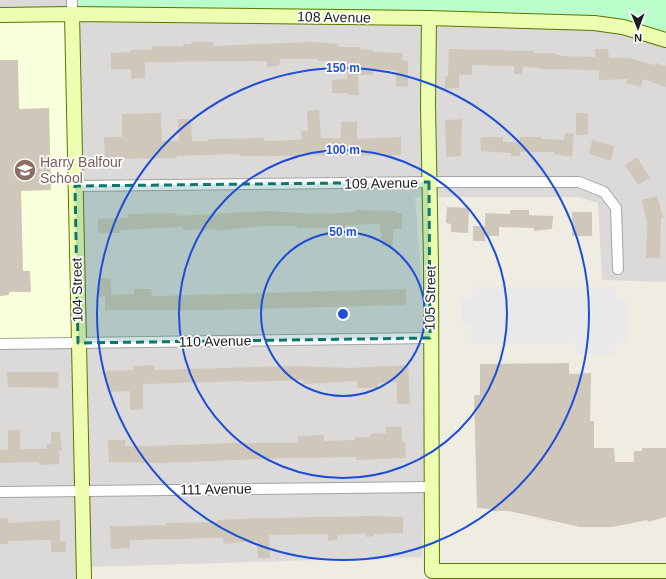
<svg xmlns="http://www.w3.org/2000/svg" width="666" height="579" font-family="Arial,sans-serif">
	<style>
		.residential { fill: #dbdad9 }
		.education { fill: #f9ffda }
		.park { fill: #bafdca }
		.parking { fill: #e9e9e9 }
		.building { fill: #cfc7ba }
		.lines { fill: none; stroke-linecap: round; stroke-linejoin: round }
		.street-casing { stroke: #a4a4a4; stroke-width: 12 }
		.secondary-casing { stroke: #577700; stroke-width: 16 }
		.street { stroke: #fff; stroke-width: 10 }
		.secondary { stroke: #edfeb0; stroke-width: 14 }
		.marked { fill: #0f766e; fill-opacity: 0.2; stroke: #0f766e; stroke-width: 3; stroke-dasharray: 8 5; stroke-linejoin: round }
		.ring { fill: none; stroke: #1d4ed8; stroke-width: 2 }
		.labels { text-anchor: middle; stroke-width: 3.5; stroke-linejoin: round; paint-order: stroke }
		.street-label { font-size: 14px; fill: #1d1d1d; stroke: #fff }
		.education-label { font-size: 14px; fill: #785e54; stroke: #fff; text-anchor: start }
		.centre { fill: #1d4ed8; stroke: #fff; stroke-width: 2 }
		.ring-label { font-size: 12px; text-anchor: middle; font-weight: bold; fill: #1d4ed8; stroke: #fff; stroke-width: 3.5; stroke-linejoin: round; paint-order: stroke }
	</style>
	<rect width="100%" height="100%" fill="#efede1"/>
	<path class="residential" d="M 0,0 L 70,0 L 596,21 L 666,44 L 666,282 L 602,280 L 598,203 L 579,197 L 415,197 L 426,335 L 422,557 L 84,567 L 84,579 L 0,579 Z"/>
	<path class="education" d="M 72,14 L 78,343 L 0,344 L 0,15 Z"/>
	<path class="park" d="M 70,0 L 666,0 L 666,44 L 596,21 L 70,16 Z"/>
	<path class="parking" d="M 473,287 L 615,287 L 616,299 L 627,299 L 627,342 L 615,343 L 615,354 L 576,354 L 576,343 L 471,344 L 471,326 L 462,326 L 461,298 L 473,298 Z"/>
	<g class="building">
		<path d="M 191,42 L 213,42 L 213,46 L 311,42 L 338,44 L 338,47 L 360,47 L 360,49 L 373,50 L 373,52 L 403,53 L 402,60 L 408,61 L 408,87 L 396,86 L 396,70 L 373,69 L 373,75 L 358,75 L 359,95 L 349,95 L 347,93 L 332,93 L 332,80 L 347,79 L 347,61 L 318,61 L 318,59 L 280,59 L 279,66 L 267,67 L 267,61 L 145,62 L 145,78 L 131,79 L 131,69 L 111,69 L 111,53 L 130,52 L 130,50 L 152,50 L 152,46 L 183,46 L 183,44 L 191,44 Z"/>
		<path d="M 449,49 L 534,51 L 534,53 L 556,53 L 556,55 L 561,55 L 561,56 L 595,57 L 595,49 L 608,49 L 609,58 L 628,58 L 655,65 L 656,63 L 666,66 L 666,87 L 643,79 L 641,87 L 626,83 L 627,79 L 599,80 L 599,70 L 541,69 L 541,68 L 523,67 L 522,74 L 514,74 L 514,66 L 472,65 L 472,75 L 459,75 L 459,88 L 445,89 L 445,76 L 448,76 Z"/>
		<path d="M 0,60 L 18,60 L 19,109 L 49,108 L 51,190 L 21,191 L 23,271 L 30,271 L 31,292 L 9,292 L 9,295 L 0,296 Z"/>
		<path d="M 319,110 L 321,138 L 341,138 L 341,122 L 357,122 L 357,139 L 401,137 L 401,155 L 239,156 L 239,154 L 177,156 L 177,158 L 105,159 L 104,137 L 122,137 L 122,114 L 161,113 L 162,141 L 179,141 L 178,119 L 191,119 L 192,141 L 208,141 L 208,139 L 263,138 L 264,141 L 294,140 L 302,139 L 301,131 L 308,131 L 307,111 Z"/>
		<rect x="576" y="113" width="12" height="22"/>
		<path d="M 462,119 L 461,156 L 446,157 L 445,120 Z"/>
		<path d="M 565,133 L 574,134 L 572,157 L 554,154 L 554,152 L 520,152 L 520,156 L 511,156 L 511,153 L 481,151 L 480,137 L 503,137 L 503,142 L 520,142 L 520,137 L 542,137 L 542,139 L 564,140 Z"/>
		<path d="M 592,140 L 614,146 L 611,161 L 589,154 Z"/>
		<path d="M 637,157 L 650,178 L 638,185 L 625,165 Z"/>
		<path d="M 657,196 L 663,217 L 661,218 L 660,258 L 646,258 L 647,222 L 642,200 Z"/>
		<path d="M 447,207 L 469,208 L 468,233 L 451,232 L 451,224 L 446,223 Z"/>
		<path d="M 356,210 L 395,211 L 395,213 L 402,213 L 402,229 L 393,229 L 393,246 L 382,246 L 380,224 L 346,225 L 346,228 L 297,228 L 297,226 L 264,226 L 215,231 L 215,229 L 183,230 L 183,227 L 120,230 L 120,233 L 98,233 L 98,219 L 128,218 L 128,214 L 177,213 L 177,216 L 266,211 L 320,214 L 356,212 Z"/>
		<path d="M 510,210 L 529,210 L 529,215 L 553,216 L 552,229 L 534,231 L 534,228 L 499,227 L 499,236 L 485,236 L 485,241 L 473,241 L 473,226 L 485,226 L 485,213 L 510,214 Z"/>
		<rect x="572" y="212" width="20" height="24"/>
		<path d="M 98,278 L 111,278 L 111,295 L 134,294 L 134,289 L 151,289 L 152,296 L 406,289 L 406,305 L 212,310 L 105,310 L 105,296 L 98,297 Z"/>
		<path d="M 569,363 L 569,374 L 591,373 L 590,421 L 594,421 L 594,448 L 614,448 L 615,462 L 634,462 L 634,451 L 642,451 L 642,448 L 666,448 L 666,517 L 648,522 L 647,520 L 612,527 L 580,527 L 509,511 L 492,511 L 492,509 L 477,508 L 474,395 L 480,395 L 480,364 Z"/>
		<path d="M 154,365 L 154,370 L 291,366 L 350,368 L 408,365 L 410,404 L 397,404 L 397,382 L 378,383 L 378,388 L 357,388 L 357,381 L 303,384 L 303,380 L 243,382 L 243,381 L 143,384 L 143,409 L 130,410 L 130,391 L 107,392 L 106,371 L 133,370 L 133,366 Z"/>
		<path d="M 7,372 L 59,372 L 58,388 L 8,387 Z"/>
		<path d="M 386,427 L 402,427 L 402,442 L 405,442 L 406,458 L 356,460 L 356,457 L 291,458 L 160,463 L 109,462 L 108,440 L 125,440 L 125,446 L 149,446 L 234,443 L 298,443 L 298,436 L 324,435 L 324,441 L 355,440 L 355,437 L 370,437 L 370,434 L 386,433 Z"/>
		<path d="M 8,430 L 20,430 L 20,449 L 47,449 L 47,444 L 51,444 L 51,432 L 60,432 L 62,451 L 59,451 L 59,464 L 39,465 L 39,462 L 0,463 L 0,450 L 8,450 Z"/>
		<path d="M 373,516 L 403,517 L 403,533 L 374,534 L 374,536 L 366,537 L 366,533 L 337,535 L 337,540 L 328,541 L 328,534 L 269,535 L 270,558 L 258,558 L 257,541 L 224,544 L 223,538 L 130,540 L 130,548 L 111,549 L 110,526 L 166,525 L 166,523 L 217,522 L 217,520 L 264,518 Z"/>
		<path d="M 0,518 L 8,518 L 8,523 L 60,520 L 60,541 L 66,541 L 66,552 L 51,552 L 51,540 L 8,541 L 8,544 L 0,544 Z"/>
	</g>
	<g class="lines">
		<g class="street-casing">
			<g id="street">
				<path d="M 72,0 L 72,14"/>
				<path d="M 75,186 L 429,182 L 579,182 L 604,192 L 616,208 L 618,269"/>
				<path d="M 0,344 L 430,338"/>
				<path d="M 0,492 L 431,487"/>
			</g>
		</g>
		<g class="secondary-casing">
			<g id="secondary">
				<path d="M 72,14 L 84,579"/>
				<path d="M 0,15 L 72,14 L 429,18 L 594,23 L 623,27 L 666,40"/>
				<path d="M 429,18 L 428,105 L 431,263 L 432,571 L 666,571"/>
			</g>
		</g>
		<use href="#street" class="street"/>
		<use href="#secondary" class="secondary"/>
	</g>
	<path class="marked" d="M 429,182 L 430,338 L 78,343 L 75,186 Z"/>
	<g class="ring">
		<circle cx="343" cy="314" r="82"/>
		<circle cx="343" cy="314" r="164"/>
		<circle cx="343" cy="314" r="246"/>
	</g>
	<defs>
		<g id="school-disc" transform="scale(1.15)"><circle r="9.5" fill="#8d6e63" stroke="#fff"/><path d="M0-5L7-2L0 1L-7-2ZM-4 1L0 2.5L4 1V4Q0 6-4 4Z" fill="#fff"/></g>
	</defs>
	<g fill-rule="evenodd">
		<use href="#school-disc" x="25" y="170"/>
	</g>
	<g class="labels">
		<g class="street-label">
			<text transform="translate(334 17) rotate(1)" y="5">108 Avenue</text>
			<text transform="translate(381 183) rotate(-1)" y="5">109 Avenue</text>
			<text transform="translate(77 290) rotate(-91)" y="5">104 Street</text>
			<text transform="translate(430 298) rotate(-89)" y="5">105 Street</text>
			<text transform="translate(215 341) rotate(-1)" y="5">110 Avenue</text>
			<text transform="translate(216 489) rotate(-1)" y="5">111 Avenue</text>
		</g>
		<g class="education-label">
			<text x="40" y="167">Harry Balfour<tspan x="40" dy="16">School</tspan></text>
		</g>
	</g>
	<circle cx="343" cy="314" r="6" class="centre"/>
	<g class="ring-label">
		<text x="343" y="72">150 m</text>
		<text x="343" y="154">100 m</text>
		<text x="343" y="236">50 m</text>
	</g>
	<g transform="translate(638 28) rotate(179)" stroke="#ffffff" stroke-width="3" paint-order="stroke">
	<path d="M0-3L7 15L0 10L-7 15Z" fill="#1d1d1d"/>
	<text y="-6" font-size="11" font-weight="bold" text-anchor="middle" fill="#1d1d1d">N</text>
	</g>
</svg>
